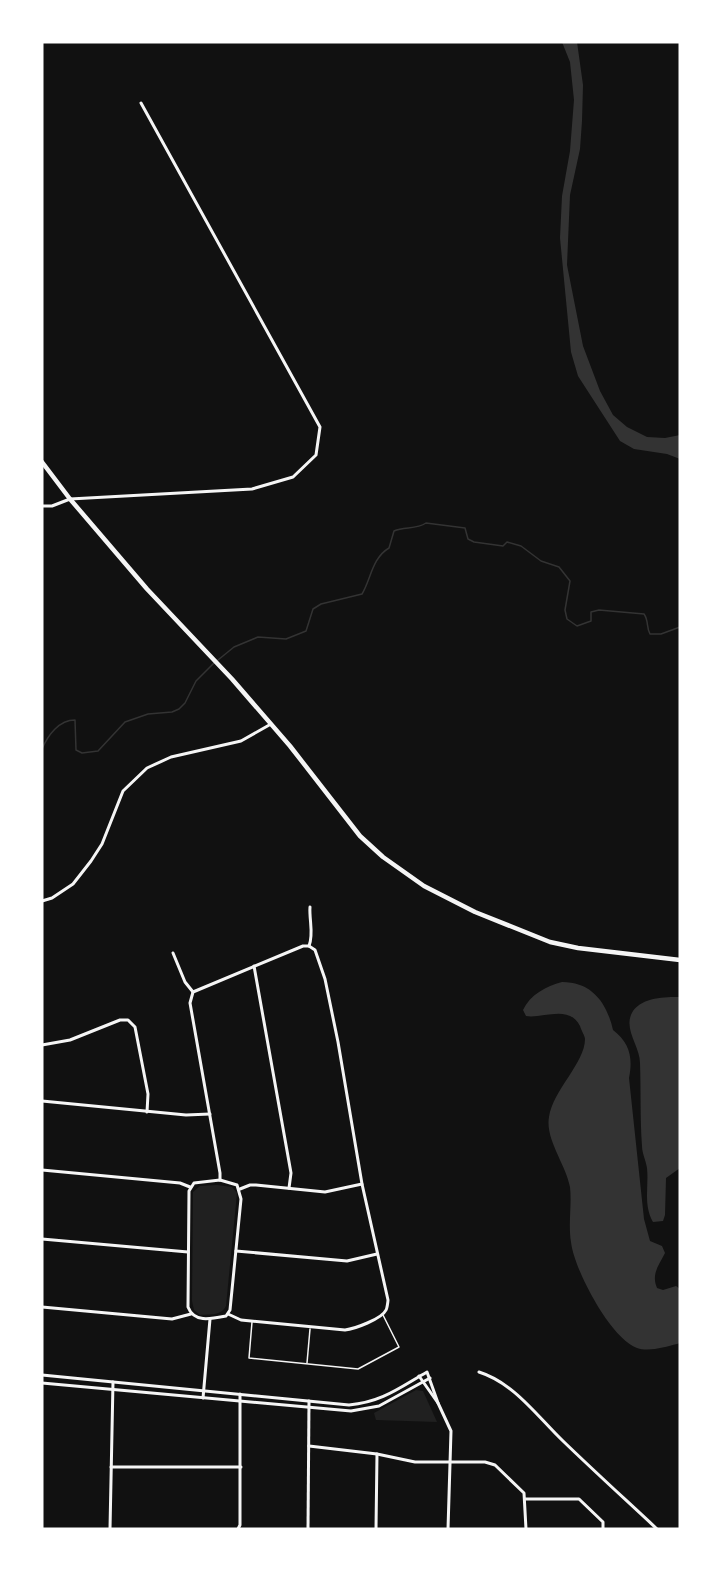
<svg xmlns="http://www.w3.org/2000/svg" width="722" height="1571" font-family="'Noto Sans',sans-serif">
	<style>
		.green { fill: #202020 }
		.water { fill: #333 }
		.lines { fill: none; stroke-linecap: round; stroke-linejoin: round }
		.stream { stroke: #333; stroke-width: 1.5 }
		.service { stroke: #f5f5f5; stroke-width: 1.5 }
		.minor { stroke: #f5f5f5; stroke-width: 3 }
		.primary { stroke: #f5f5f5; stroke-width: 4.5 }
	</style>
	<rect width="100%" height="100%" fill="#111"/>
	<g class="green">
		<path d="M 217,1185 L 232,1187 L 237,1193 L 226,1306 C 221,1316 210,1314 200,1315 L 194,1310 L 192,1301 L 193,1192 L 200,1186 Z"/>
		<path d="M 416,1390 L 423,1391 L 437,1422 L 376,1420 L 374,1413 Z"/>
	</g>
	<g class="water">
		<path d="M 562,42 L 577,42 L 583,85 L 582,121 L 580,149 L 570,195 L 567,265 L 583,346 L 600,391 L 613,415 L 627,427 L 647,437 L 665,438 L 680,435 L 680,459 L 667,454 L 634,449 L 620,441 L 578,376 L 571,352 L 560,238 L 562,196 L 570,151 L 574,100 L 570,62 Z"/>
		<path d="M 562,982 C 592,982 607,1003 613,1030 C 630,1043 633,1058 629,1078 L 644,1219 L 650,1241 L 662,1246 L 665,1253 C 659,1265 651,1274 657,1288 L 663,1290 L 676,1286 L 680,1289 L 680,1343 L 677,1344 C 665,1347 649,1352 637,1348 C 610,1338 574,1269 571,1242 C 568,1224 572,1205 570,1187 C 566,1165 545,1139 549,1117 C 553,1090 585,1063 585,1039 C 585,1036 581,1030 580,1026 C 569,1004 542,1019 526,1016 L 523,1010 C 530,995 546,986 562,982 Z"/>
		<path d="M 680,997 L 680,1168 L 666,1178 L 665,1215 L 663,1221 L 653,1222 C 643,1204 649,1187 647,1168 C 646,1161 642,1153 642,1146 C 640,1118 641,1090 640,1063 C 640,1046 622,1028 633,1011 C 643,997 665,997 680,997 Z"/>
	</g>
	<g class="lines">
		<g class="stream">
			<path d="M 218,660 L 234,647 L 258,637 L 286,639 L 306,631 L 313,609 L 321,604 L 362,594 C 371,579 372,558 389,548 L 394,531 C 404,526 416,530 426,523 L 465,528 L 468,539 L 474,542 L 503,546 L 507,542 L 521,546 L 541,561 L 559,567 L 570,581 L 565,610 L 567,619 L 577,626 L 591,621 L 591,612 L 599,610 L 644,614 C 649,621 646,627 650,634 L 661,634 L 680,627"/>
			<path d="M 42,749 C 48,735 59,720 75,720 L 76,750 L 82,753 L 98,751 L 125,722 L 148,714 L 172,712 L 179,709 L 185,703 L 196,681 L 214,663"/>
		</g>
		<g class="service">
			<path d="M 252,1322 L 249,1358 L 358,1369 L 399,1347 L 383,1315"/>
			<path d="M 307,1363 L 310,1329"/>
		</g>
		<g class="minor">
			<path d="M 42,506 L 52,506 L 70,499 L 252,489 L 293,477 L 316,455 L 320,427 L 141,103"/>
			<path d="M 42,901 L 52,898 L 73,884 L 91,861 L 102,844 L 123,791 L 147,768 L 171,757 L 241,741 L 271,724"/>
			<path d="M 309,946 C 314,934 309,920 310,907"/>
			<path d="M 173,953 L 185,982 L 193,992"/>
			<path d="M 254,966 L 291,1173 L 289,1188"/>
			<path d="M 42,1045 L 70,1040 L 120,1020 L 128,1020 L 135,1027 L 148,1094 L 147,1112"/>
			<path d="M 42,1101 L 186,1115 L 210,1114"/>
			<path d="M 42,1170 L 180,1183 L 190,1187"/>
			<path d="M 220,1180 L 220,1173 L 190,1003 L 193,992 L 303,946 L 309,946 L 315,950 L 325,979 L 338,1042 L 362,1184 L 388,1300 C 388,1301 387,1309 386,1310 C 382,1319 354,1329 345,1330 L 241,1320 L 228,1314"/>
			<path d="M 220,1180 L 237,1185 L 241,1199 L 230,1310 L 226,1316 C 211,1319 194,1323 188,1307 L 189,1191 L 194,1183 Z"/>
			<path d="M 240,1189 L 250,1185 L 256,1185 L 325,1192 L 362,1184"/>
			<path d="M 42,1239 L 188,1252"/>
			<path d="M 236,1251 L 347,1261 L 377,1254"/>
			<path d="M 42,1307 L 172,1319 L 191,1314"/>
			<path d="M 479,1372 C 514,1383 537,1416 563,1441 C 594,1471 626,1500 657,1529"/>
			<path d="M 42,1375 L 349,1405 C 382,1402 399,1388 427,1372 L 438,1403"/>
			<path d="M 419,1376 L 438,1403 L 451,1431 L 448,1529"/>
			<path d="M 42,1383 L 351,1411 L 379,1406 L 430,1378"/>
			<path d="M 203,1398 L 210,1319"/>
			<path d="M 309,1446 L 377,1454 L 415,1462 L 485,1462 L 495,1465 L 524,1493 L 526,1529"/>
			<path d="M 111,1467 L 241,1467"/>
			<path d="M 525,1499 L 579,1499 L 603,1522 L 603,1529"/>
			<path d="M 110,1529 L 113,1382"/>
			<path d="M 238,1529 L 240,1525 L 240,1394"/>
			<path d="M 308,1529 L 309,1401"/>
			<path d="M 376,1529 L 377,1454"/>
		</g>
		<path class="primary" d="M 42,462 L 70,499 L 147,589 L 232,679 L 290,746 L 360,836 L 383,857 L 424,886 L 475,912 L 550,942 L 578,948 L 680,960"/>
	</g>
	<rect width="722" height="1571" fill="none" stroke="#ffffff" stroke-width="87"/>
</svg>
